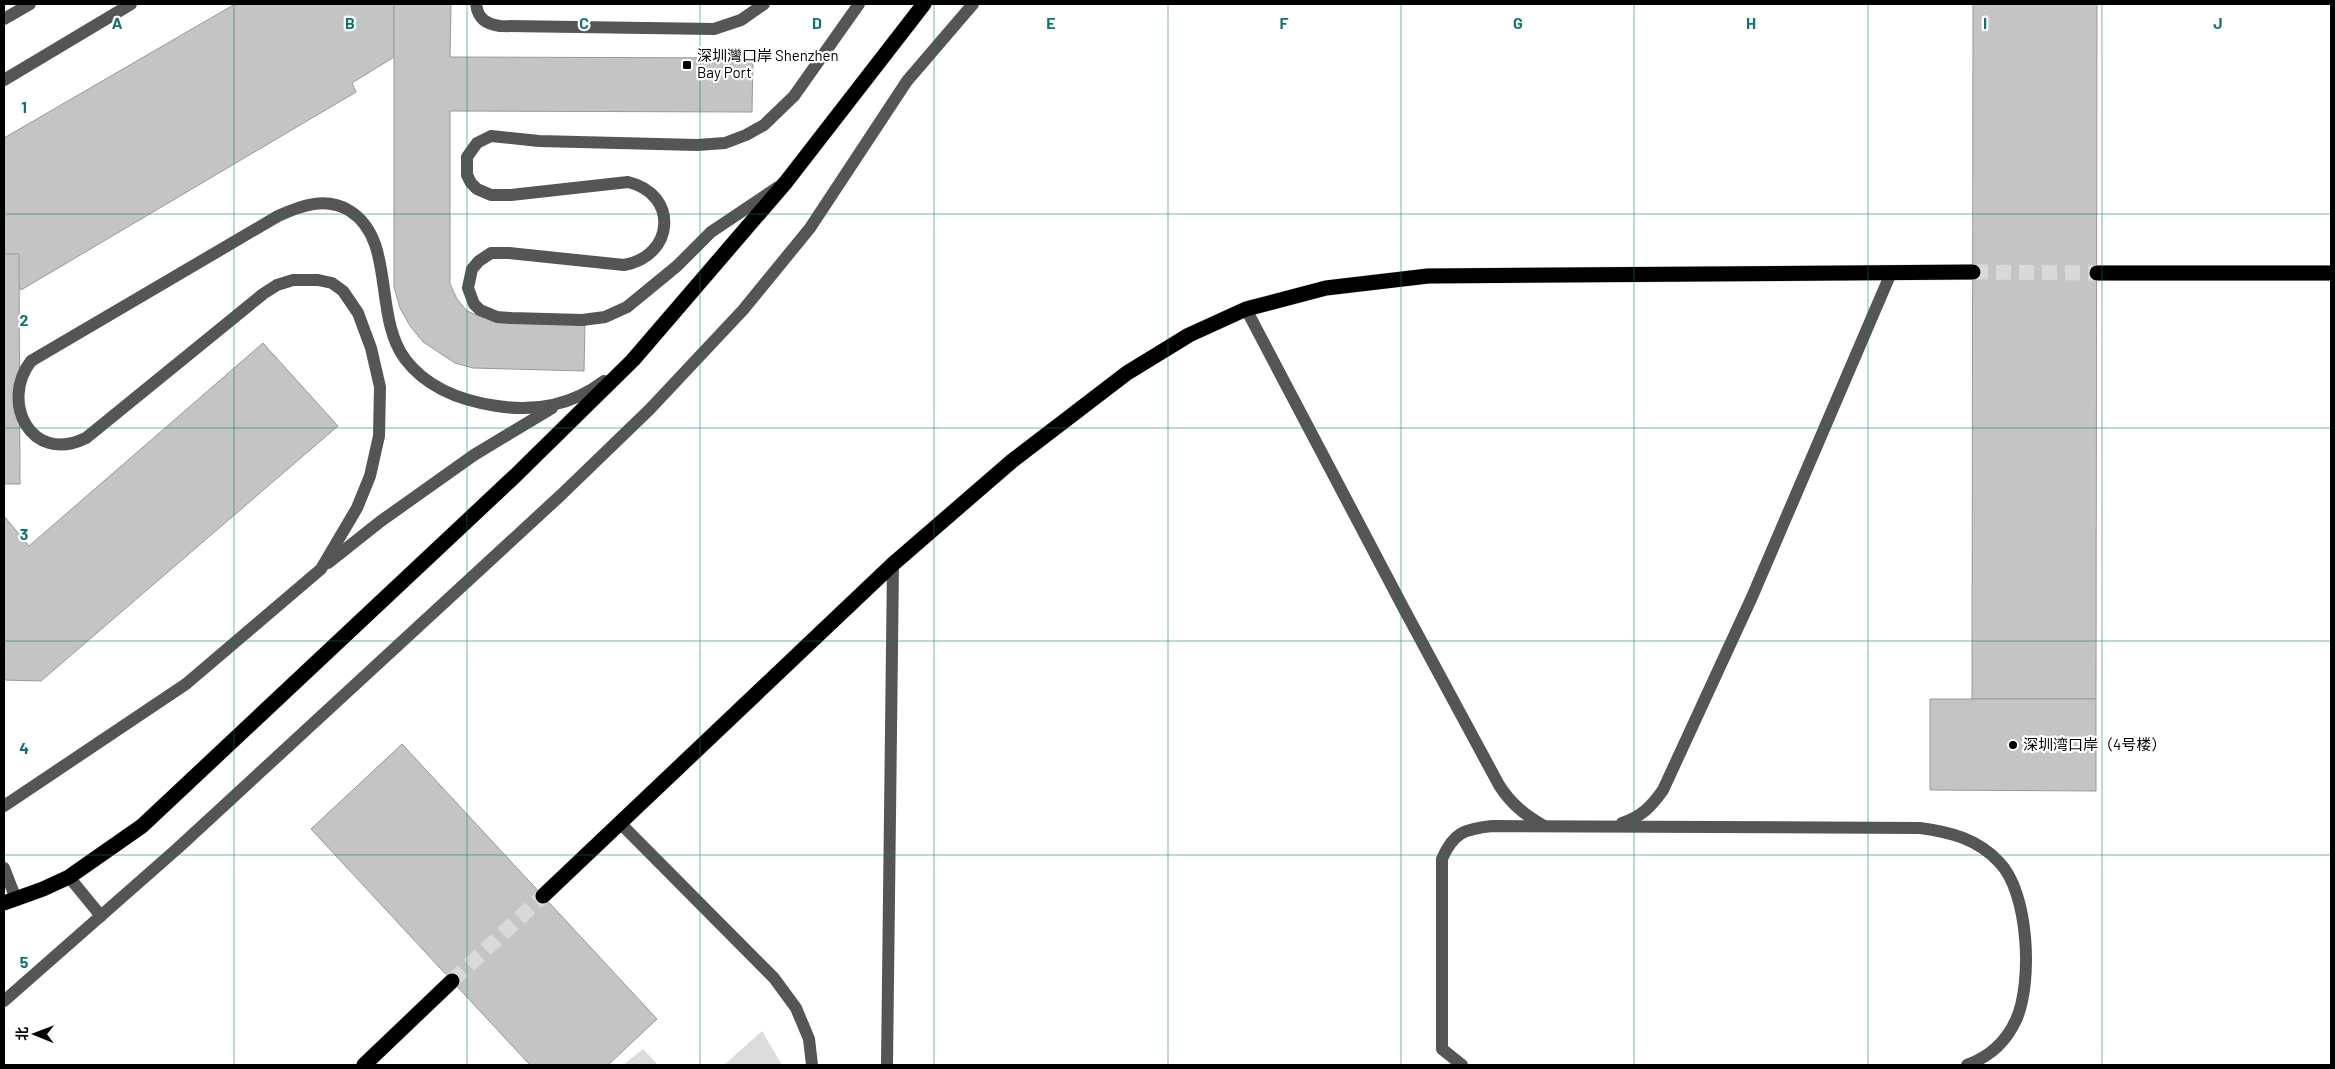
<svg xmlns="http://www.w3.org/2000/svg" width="2335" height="1069" font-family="Barlow,'Noto Sans SC',sans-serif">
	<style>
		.green { fill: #dcdcdc }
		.building { fill: #c4c4c4; stroke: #999 }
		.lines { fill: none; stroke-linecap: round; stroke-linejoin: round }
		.highway-tunnel { stroke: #d9d9d9; stroke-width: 15; stroke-dasharray: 15 8; stroke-linecap: butt }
		.highway-casing { stroke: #dbdbdb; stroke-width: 16 }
		.minor { stroke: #555; stroke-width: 12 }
		.highway { stroke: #000; stroke-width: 15 }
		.grid { fill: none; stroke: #0f766e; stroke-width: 1; stroke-opacity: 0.55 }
		.poi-dot { fill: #000; stroke: #fff; stroke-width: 2 }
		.labels { text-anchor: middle; stroke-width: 4.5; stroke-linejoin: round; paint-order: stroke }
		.poi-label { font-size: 15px; fill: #000; stroke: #fff; text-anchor: start }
		.grid-label { font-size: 16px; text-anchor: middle; font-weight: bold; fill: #0f766e; stroke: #fff; stroke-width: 4.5; stroke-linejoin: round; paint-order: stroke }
	</style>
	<rect width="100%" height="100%" fill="#fff"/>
	<g class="green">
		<path d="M 762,1031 L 782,1065 L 724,1065 Z"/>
		<path d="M 643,1049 L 658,1065 L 623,1065 Z"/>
	</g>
	<g class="building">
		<path d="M 235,4 L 394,4 L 394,57 L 352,83 L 356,92 L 21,290 L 4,257 L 4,138 Z"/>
		<path d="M 394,4 L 451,4 L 450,57 L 753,58 L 752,112 L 450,111 L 450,284 L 457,299 L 467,311 L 481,317 L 585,322 L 584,371 L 473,368 L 455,363 L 423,342 L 410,326 L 400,308 L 394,287 Z"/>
		<path d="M 1973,4 L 2097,4 L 2096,699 L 1972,699 Z"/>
		<path d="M 4,254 L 19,254 L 20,484 L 4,484 Z"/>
		<path d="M 263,343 L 338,426 L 41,681 L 4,680 L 4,516 L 29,546 Z"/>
		<path d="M 1930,699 L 2096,699 L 2096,791 L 1930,790 Z"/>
		<path d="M 402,744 L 657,1019 L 608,1065 L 530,1065 L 311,829 Z"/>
	</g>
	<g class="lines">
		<g class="highway-tunnel">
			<path d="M 1973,272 L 2097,273"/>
			<path d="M 452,981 L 543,896"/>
		</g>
		<g class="highway-casing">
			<g id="highway">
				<path d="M 2097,273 L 2331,273"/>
				<path d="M 543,896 L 893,564 L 1012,461 L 1127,373 L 1189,335 L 1246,309 L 1326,288 L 1428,276 L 1973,272"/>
				<path d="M 4,903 L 43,889 L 69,877 L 142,826 L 516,475 L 633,360 L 786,182 L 924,4"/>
				<path d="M 364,1065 L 452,981"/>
			</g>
		</g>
		<g class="minor">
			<path d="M 476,4 C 478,19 486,24 500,26 L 714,29 L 741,20 L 764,4"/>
			<path d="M 4,19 L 30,4"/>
			<path d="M 4,80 L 131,4"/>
			<path d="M 778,187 L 711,232 L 677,266 L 627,307 L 605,317 L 582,320 L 511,318 L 497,317 L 480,310 L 474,304 L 468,288 L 472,269 L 479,261 L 491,253 L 509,253 L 624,265 C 675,256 679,194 628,182 L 511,195 L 491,195 L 477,189 L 471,183 L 467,175 L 467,157 L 477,143 L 491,136 L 539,141 L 697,145 L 725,143 L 746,135 L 764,125 L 794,96 L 859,4"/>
			<path d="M 1246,309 L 1404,609 L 1499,785 C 1511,804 1525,815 1544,826"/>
			<path d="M 328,563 L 381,521 L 474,455 L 552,408"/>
			<path d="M 4,806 L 186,684 L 321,569 L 357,508 L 370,476 L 379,436 L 380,387 L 371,348 L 358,313 L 343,291 L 332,283 L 318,280 L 293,280 L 277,285 L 263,294 L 86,438 C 30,465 0,401 31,361 L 278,216 C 300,206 326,196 350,211 C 396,240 373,316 405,359 C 427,388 462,401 497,406 C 535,412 573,405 604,381"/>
			<path d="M 619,822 L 774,978 L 796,1008 L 809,1039 L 812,1065"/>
			<path d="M 1622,823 C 1641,817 1651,807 1663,790 L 1752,597 L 1891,273"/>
			<path d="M 4,868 L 16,899"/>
			<path d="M 69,877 L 101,916"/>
			<path d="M 4,1001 L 178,848 L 561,495 L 650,409 L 743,310 L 810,228 L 907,81 L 973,4"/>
			<path d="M 887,1065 L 893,564"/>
			<path d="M 1462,1065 L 1442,1049 L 1442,859 C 1453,833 1464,829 1492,826 L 1920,828 C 1950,832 1978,839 1999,862 C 2029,892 2033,983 2016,1020 C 2006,1042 1989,1057 1967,1065"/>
		</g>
		<use href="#highway" class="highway"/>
	</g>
	<path class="grid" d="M 234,4 L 234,1065M 467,4 L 467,1065M 700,4 L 700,1065M 934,4 L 934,1065M 1168,4 L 1168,1065M 1401,4 L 1401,1065M 1634,4 L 1634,1065M 1868,4 L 1868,1065M 2102,4 L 2102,1065M 4,214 L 2331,214M 4,428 L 2331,428M 4,641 L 2331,641M 4,855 L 2331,855"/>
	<g class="poi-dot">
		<rect x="682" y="60" width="10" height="10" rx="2.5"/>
		<circle cx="2013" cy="745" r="5"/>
	</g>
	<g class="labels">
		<g class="poi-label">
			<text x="697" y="61">深圳灣口岸 Shenzhen<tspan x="697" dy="17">Bay Port</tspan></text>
			<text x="2023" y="750">深圳湾口岸（4号楼）</text>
		</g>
	</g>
	<g class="grid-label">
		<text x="117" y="29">A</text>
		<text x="350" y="29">B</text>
		<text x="584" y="29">C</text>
		<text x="817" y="29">D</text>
		<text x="1051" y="29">E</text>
		<text x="1284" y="29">F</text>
		<text x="1518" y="29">G</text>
		<text x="1751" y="29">H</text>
		<text x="1985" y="29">I</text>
		<text x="2218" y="29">J</text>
		<text x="24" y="113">1</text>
		<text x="24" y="326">2</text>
		<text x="24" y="540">3</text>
		<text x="24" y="754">4</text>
		<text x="24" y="968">5</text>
	</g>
	<rect width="2335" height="1069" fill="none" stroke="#000000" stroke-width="10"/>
	<g transform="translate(35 1034) rotate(271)" stroke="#ffffff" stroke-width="4" paint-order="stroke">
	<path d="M0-4L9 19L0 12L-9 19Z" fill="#000000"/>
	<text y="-8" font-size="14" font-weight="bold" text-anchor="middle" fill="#000000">北</text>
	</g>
</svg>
